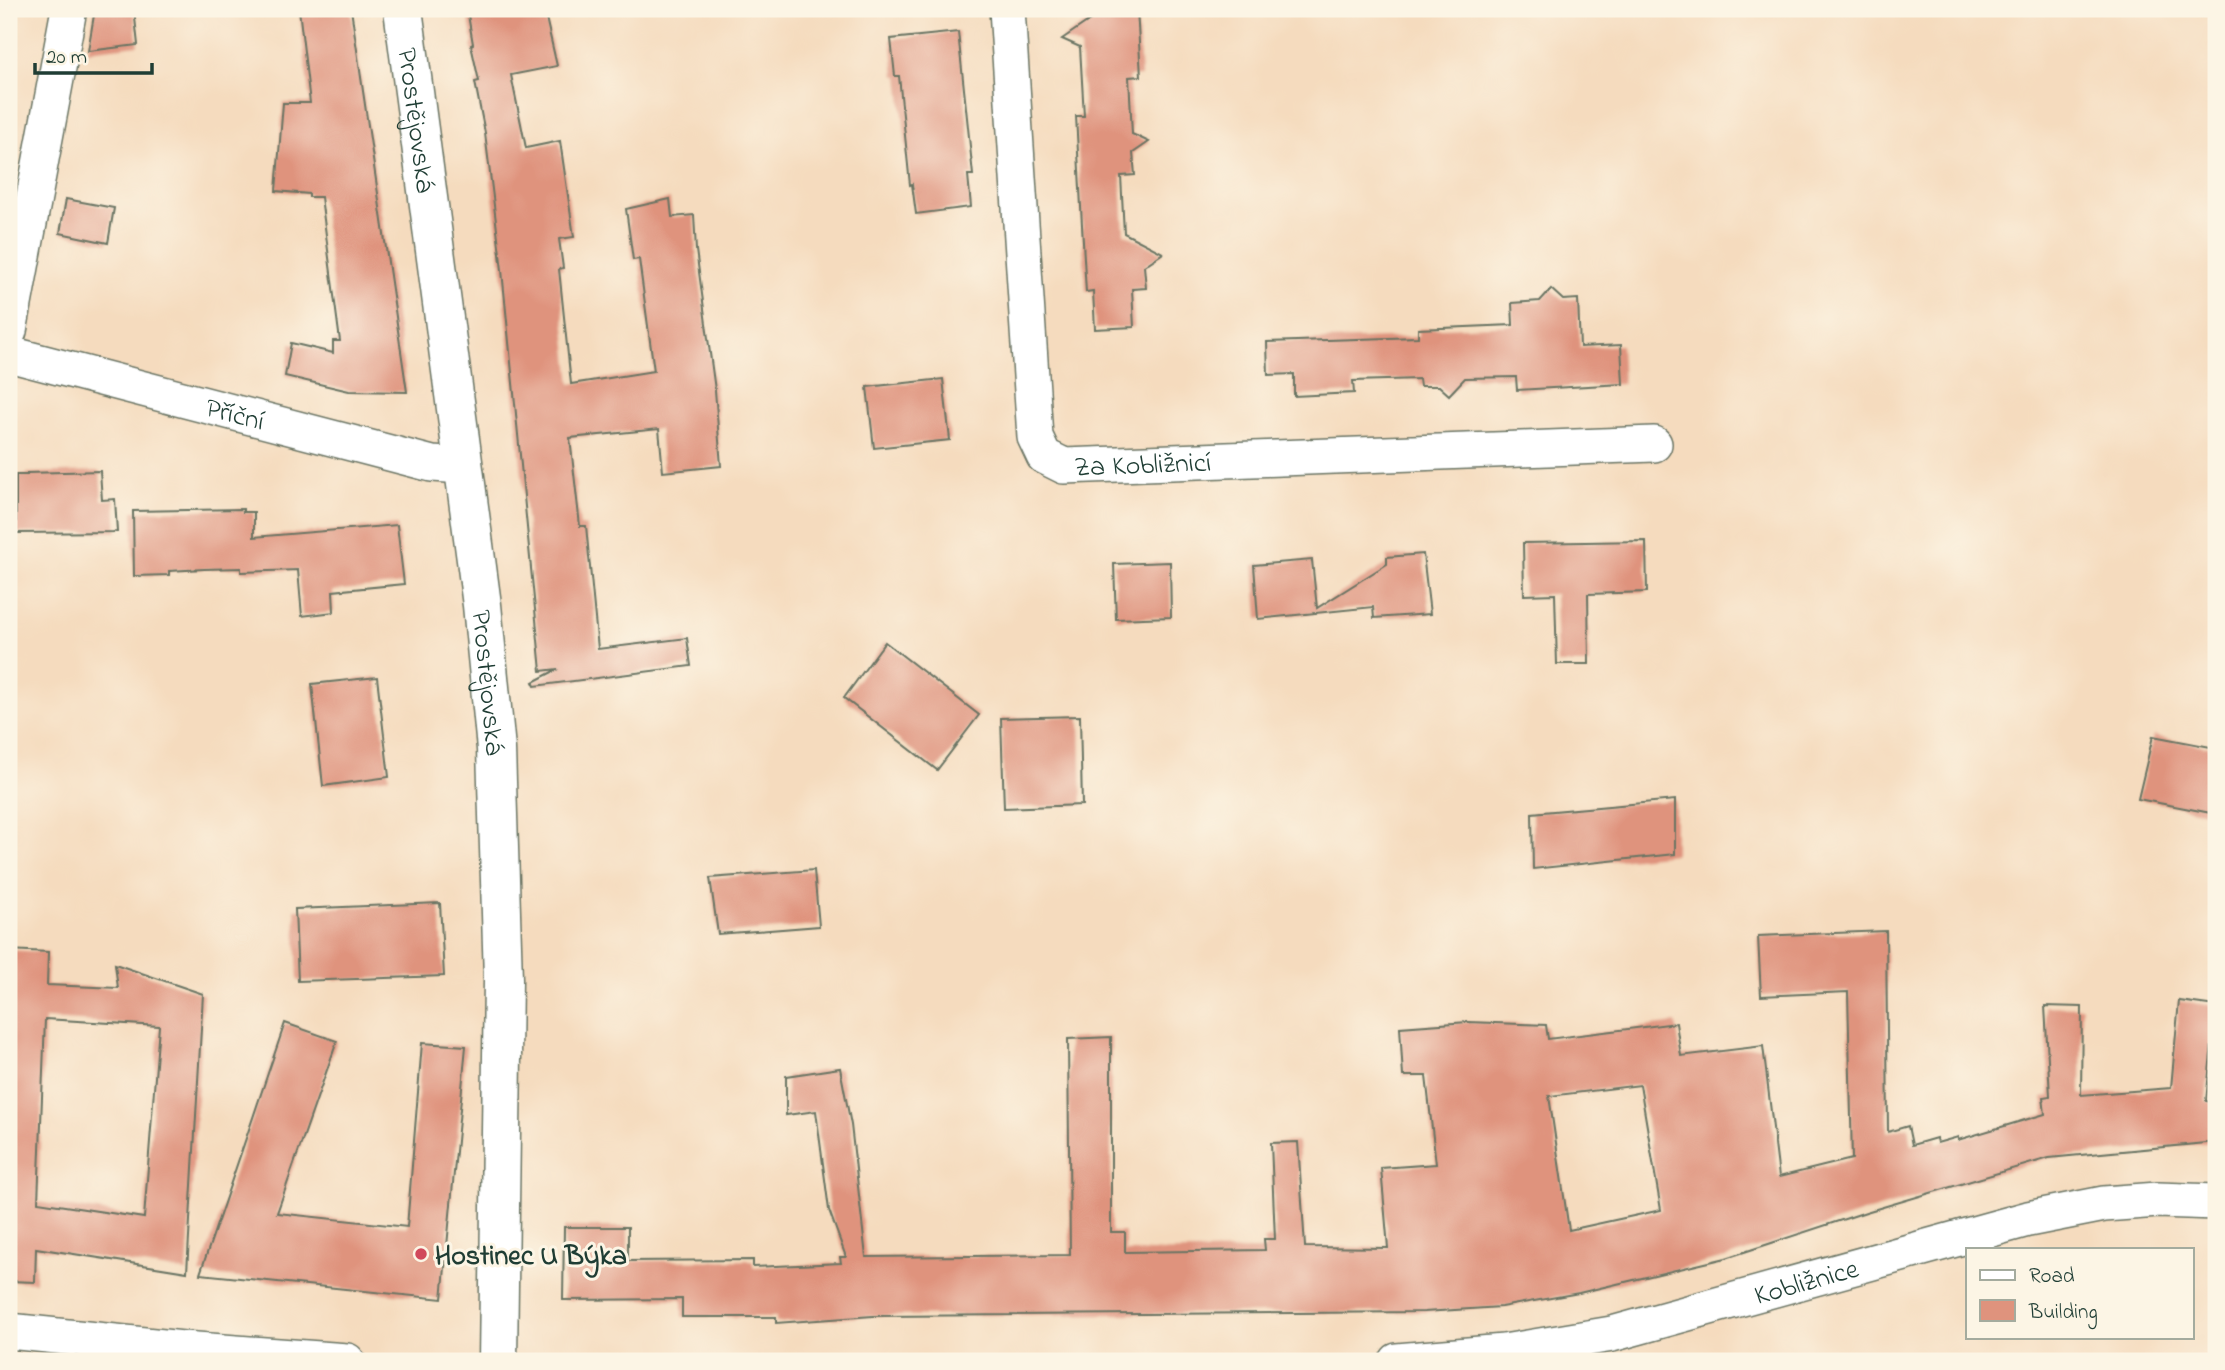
<svg xmlns="http://www.w3.org/2000/svg" width="2225" height="1370" font-family="'Indie Flower',sans-serif">
	<style>
		.building { fill: #df937d; fill-rule: evenodd }
		.lines { fill: none; stroke-linecap: round; stroke-linejoin: round }
		.minor-casing { stroke: #6a7464; stroke-width: 38 }
		.secondary-casing { stroke: #6a7464; stroke-width: 41 }
		.minor { stroke: #fff; stroke-width: 35 }
		.secondary { stroke: #fff; stroke-width: 38 }
		.poi-dot { fill: #d1495b; stroke: #fcf5e5; stroke-width: 2.5 }
		.labels { text-anchor: middle; stroke-width: 6; stroke-linejoin: round; paint-order: stroke }
		.street-label { font-size: 28px; fill: #1f3d34; stroke: #fcf5e5 }
		.poi-label { font-size: 28px; font-weight: bold; fill: #1f3d34; stroke: #fcf5e5; text-anchor: start }
	</style>
	<rect width="100%" height="100%" fill="#fcf5e5"/>
	<filter id="ink" filterUnits="userSpaceOnUse"><feTurbulence type="fractalNoise" baseFrequency=".0143" numOctaves="2"/><feDisplacementMap in="SourceGraphic" scale="14" xChannelSelector="R" yChannelSelector="G"/><feConvolveMatrix kernelMatrix="1 2 1 2 8 2 1 2 1" color-interpolation-filters="sRGB"/></filter>
	<filter id="wash" filterUnits="userSpaceOnUse"><feTurbulence type="fractalNoise" baseFrequency=".00686" numOctaves="4" result="noise"/><feDisplacementMap in="SourceGraphic" scale="28" xChannelSelector="R" yChannelSelector="G"/><feGaussianBlur stdDeviation="1.57" result="paint"/><feColorMatrix in="noise" values="0 0 0 0 0 0 0 0 0 0 0 0 0 0 0 0 0 1.4 0 .05"/><feComposite in="paint" operator="in"/></filter>
	<g filter="url(#wash)">
		<rect width="100%" height="100%" fill="#f5dbbe"/>
		<g id="blocks">
			<g class="building">
				<path d="M 95,9 L 134,9 L 138,45 L 88,51 Z"/>
				<path d="M 299,9 L 351,9 L 407,392 L 349,391 L 285,376 L 291,343 L 333,353 L 333,341 L 340,341 L 321,197 L 309,197 L 309,194 L 276,191 L 283,103 L 310,103 Z"/>
				<path d="M 467,9 L 544,9 L 557,66 L 511,75 L 526,148 L 560,141 L 574,237 L 559,239 L 563,268 L 559,269 L 571,384 L 654,371 L 639,259 L 633,260 L 626,209 L 670,199 L 672,217 L 694,215 L 696,250 L 715,390 L 721,466 L 663,472 L 659,429 L 570,438 L 580,526 L 586,526 L 598,649 L 687,638 L 691,666 L 535,686 L 533,682 L 558,669 L 541,671 L 502,270 L 485,133 L 475,82 L 479,81 L 471,45 L 473,44 Z"/>
				<path d="M 1106,9 L 1137,9 L 1141,76 L 1129,77 L 1132,134 L 1149,142 L 1133,153 L 1135,175 L 1121,176 L 1124,233 L 1163,253 L 1144,266 L 1146,288 L 1132,289 L 1134,327 L 1095,329 L 1093,291 L 1086,292 L 1082,225 L 1076,116 L 1084,116 L 1080,47 L 1062,39 Z"/>
				<path d="M 958,32 L 973,175 L 968,175 L 971,207 L 916,214 L 912,184 L 910,185 L 899,76 L 895,76 L 891,39 Z"/>
				<path d="M 66,199 L 114,208 L 108,243 L 60,233 Z"/>
				<path d="M 1551,289 L 1563,300 L 1578,299 L 1580,347 L 1621,345 L 1623,384 L 1517,390 L 1516,377 L 1465,378 L 1449,395 L 1439,386 L 1420,386 L 1419,379 L 1353,381 L 1354,393 L 1294,396 L 1294,374 L 1268,375 L 1267,342 L 1418,337 L 1418,329 L 1513,325 L 1512,303 L 1540,301 Z"/>
				<path d="M 943,379 L 950,440 L 874,448 L 867,387 Z"/>
				<path d="M 100,471 L 102,500 L 115,499 L 117,532 L 16,533 L 16,475 L 27,475 L 27,473 Z"/>
				<path d="M 243,509 L 243,512 L 254,512 L 254,537 L 397,525 L 404,584 L 333,591 L 334,612 L 302,616 L 298,570 L 241,572 L 241,568 L 204,569 L 169,571 L 169,575 L 134,576 L 133,511 Z"/>
				<path d="M 1646,541 L 1647,592 L 1588,594 L 1589,664 L 1557,664 L 1555,594 L 1524,595 L 1523,543 Z"/>
				<path d="M 1423,554 L 1430,614 L 1374,618 L 1373,607 L 1258,619 L 1254,565 L 1312,560 L 1317,608 L 1387,564 L 1387,557 Z"/>
				<path d="M 1170,562 L 1171,617 L 1116,619 L 1114,564 Z"/>
				<path d="M 885,642 L 979,715 L 937,770 L 844,698 Z"/>
				<path d="M 377,677 L 389,777 L 323,786 L 312,684 Z"/>
				<path d="M 1080,716 L 1082,805 L 1004,808 L 1001,718 Z"/>
				<path d="M 2153,736 L 2216,748 L 2216,814 L 2138,799 Z"/>
				<path d="M 1675,800 L 1675,854 L 1533,869 L 1532,813 Z"/>
				<path d="M 814,870 L 819,926 L 718,934 L 710,878 Z"/>
				<path d="M 440,903 L 444,976 L 298,981 L 295,909 Z"/>
				<path d="M 1886,931 L 1888,1132 L 1908,1126 L 1912,1145 L 1936,1138 L 1937,1143 L 1958,1137 L 1958,1140 L 2045,1114 L 2043,1097 L 2050,1096 L 2045,1006 L 2082,1007 L 2081,1095 L 2171,1088 L 2179,1001 L 2216,1006 L 2206,1101 L 2216,1103 L 2216,1142 L 2049,1158 L 1866,1212 L 1726,1258 L 1579,1293 L 1501,1307 L 1424,1312 L 873,1316 L 776,1323 L 776,1317 L 682,1317 L 682,1299 L 563,1300 L 564,1227 L 628,1227 L 628,1261 L 753,1260 L 753,1267 L 841,1263 L 840,1257 L 846,1257 L 829,1210 L 816,1111 L 786,1115 L 786,1076 L 840,1068 L 851,1125 L 866,1257 L 1070,1255 L 1068,1039 L 1111,1037 L 1111,1232 L 1125,1232 L 1125,1252 L 1265,1250 L 1264,1239 L 1275,1239 L 1271,1143 L 1298,1142 L 1305,1247 L 1388,1248 L 1381,1168 L 1436,1164 L 1426,1076 L 1403,1076 L 1400,1027 L 1468,1022 L 1546,1025 L 1548,1039 L 1676,1023 L 1681,1056 L 1763,1046 L 1779,1177 L 1852,1159 L 1848,992 L 1761,996 L 1758,936 ZM 1640,1085 L 1661,1210 L 1569,1230 L 1549,1096 Z"/>
				<path d="M 9,950 L 48,952 L 47,985 L 118,988 L 115,964 L 203,994 L 187,1272 L 36,1248 L 35,1282 L 9,1281 ZM 45,1019 L 159,1026 L 144,1218 L 38,1202 Z"/>
				<path d="M 285,1023 L 337,1041 L 277,1213 L 407,1227 L 422,1043 L 466,1046 L 442,1299 L 200,1274 Z"/>
			</g>
		</g>
	</g>
	<g filter="url(#ink)">
		<use href="#blocks" fill-opacity="0" stroke="#6a7464" stroke-width="2"/>
		<g class="lines">
			<g class="minor-casing">
				<g id="minor">
					<path id="s1" d="M 1007,9 L 1035,437 L 1044,456 L 1064,466 L 1654,444"/>
					<path d="M 9,331 L 69,9"/>
					<path id="s2" d="M 9,354 L 432,464 L 464,466"/>
					<path d="M 9,1331 L 183,1349 L 347,1361"/>
					<path id="s3" d="M 1397,1361 L 1504,1352 L 1612,1334 L 2028,1219 L 2104,1204 L 2158,1200 L 2216,1202"/>
				</g>
			</g>
			<g class="secondary-casing">
				<g id="secondary">
					<path id="s4" d="M 403,9 L 482,605 L 496,749 L 503,979 L 498,1361"/>
				</g>
			</g>
			<use href="#minor" class="minor"/>
			<use href="#secondary" class="secondary"/>
		</g>
	</g>
	<circle class="poi-dot" cx="421" cy="1254" r="7"/>
	<g class="labels">
		<g class="street-label">
			<text dy="10" stroke="none"><textPath href="#s4" startOffset="112">Prostějovská</textPath></text>
			<text dy="10" stroke="none"><textPath href="#s2" startOffset="234">Příční</textPath></text>
			<text dy="10" stroke="none"><textPath href="#s1" startOffset="551">Za Kobližnicí</textPath></text>
			<text dy="10" stroke="none"><textPath href="#s4" startOffset="679">Prostějovská</textPath></text>
			<text dy="10" stroke="none"><textPath href="#s3" startOffset="418">Kobližnice</textPath></text>
		</g>
		<g class="poi-label">
			<text x="435" y="1264">Hostinec U Býka</text>
		</g>
	</g>
	<rect width="2225" height="1370" fill="none" stroke="#fcf5e5" stroke-width="35"/>
	<rect x="1966" y="1248" width="228" height="91" fill="#fcf5e5" stroke="#a4ab9e" stroke-width="2"/>
	<rect x="1980" y="1270" width="35" height="10" fill="#ffffff" stroke="#a4ab9e" stroke-width="2"/>
	<text x="2029" y="1282" font-size="21" fill="#1f3d34">Road</text>
	<rect x="1980" y="1300" width="35" height="21" fill="#df937d" stroke="#a4ab9e" stroke-width="2"/>
	<text x="2029" y="1318" font-size="21" fill="#1f3d34">Building</text>
	<path d="M35 63v10h117v-10" fill="none" stroke="#1f3d34" stroke-width="3.5"/>
	<text x="46" y="63" font-size="21" fill="#1f3d34" stroke="#fcf5e5" stroke-width="5" paint-order="stroke">20 m</text>
</svg>
